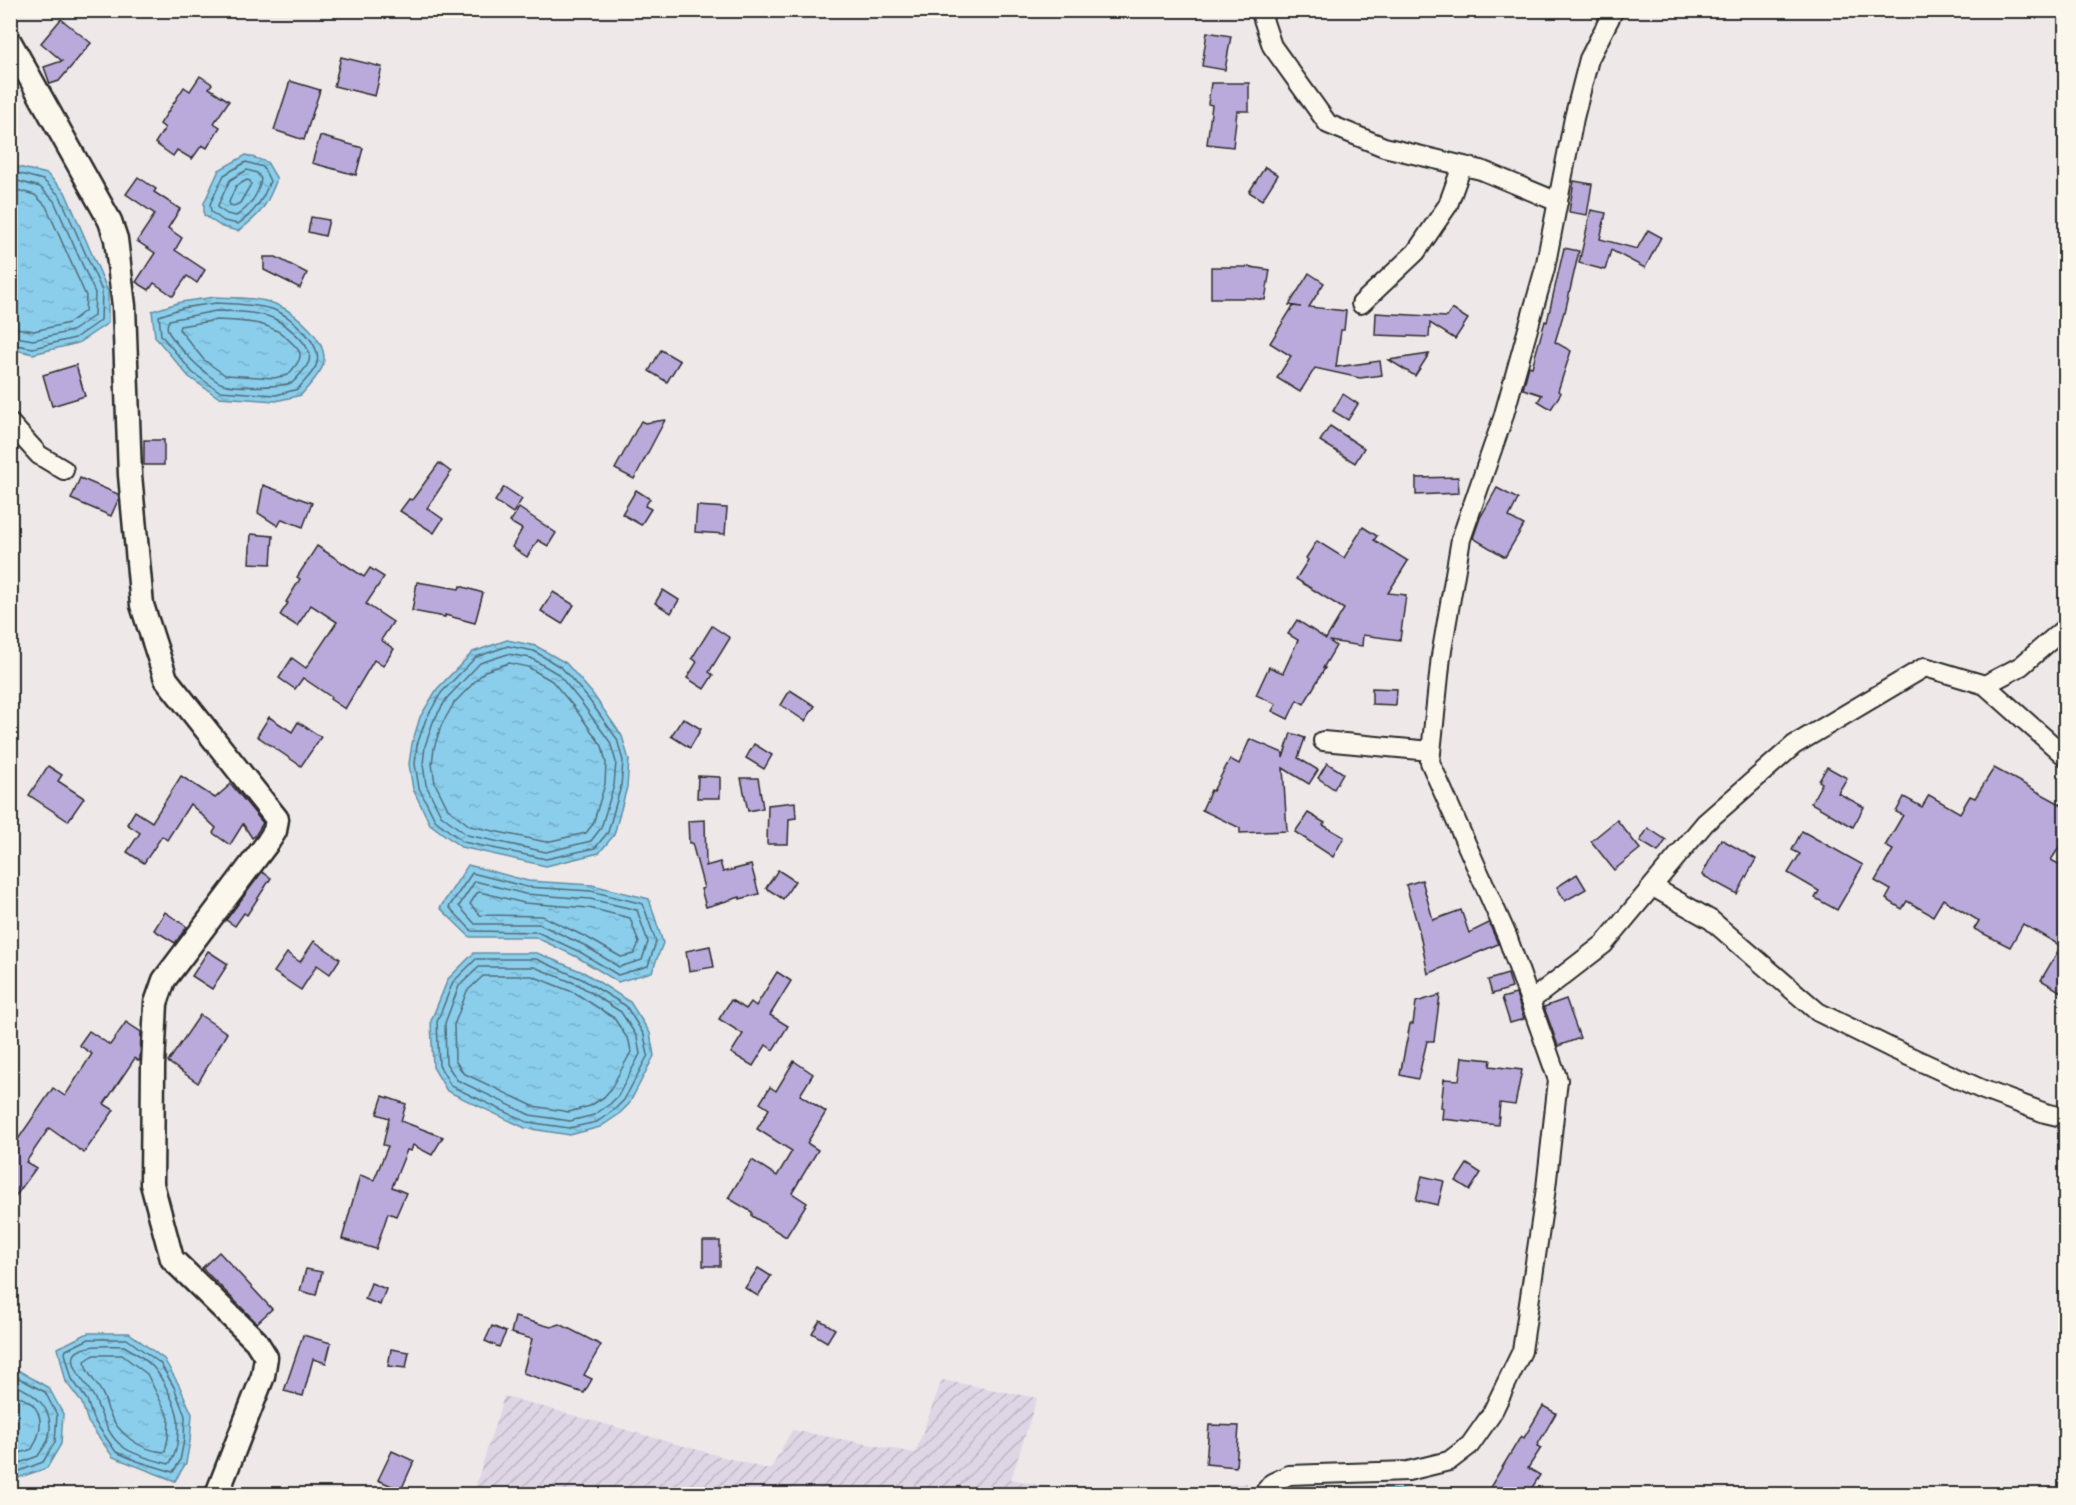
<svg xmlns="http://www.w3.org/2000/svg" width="2076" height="1505" font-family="'Playpen Sans',sans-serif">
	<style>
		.industrial { fill: url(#industrial-furrows) }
		.water { fill: url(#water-ripples); stroke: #648d9f; stroke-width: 1.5 }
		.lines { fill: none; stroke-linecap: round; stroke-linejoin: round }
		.shore { stroke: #516c78; stroke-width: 1.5 }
		.building { fill: #baaadb; stroke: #2b2b2b; stroke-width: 1.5 }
		.minor-casing { stroke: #2b2b2b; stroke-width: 22 }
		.tertiary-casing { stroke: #2b2b2b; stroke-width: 27 }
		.minor { stroke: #fbf7ec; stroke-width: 18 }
		.tertiary { stroke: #fbf7ec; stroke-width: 22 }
	</style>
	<defs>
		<pattern id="industrial-furrows" width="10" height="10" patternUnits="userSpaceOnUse" patternTransform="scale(1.5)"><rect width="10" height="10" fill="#ded5e5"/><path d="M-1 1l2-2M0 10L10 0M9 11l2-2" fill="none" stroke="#bfb7c5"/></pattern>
		<pattern id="water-ripples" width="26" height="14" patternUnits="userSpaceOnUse" patternTransform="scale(1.5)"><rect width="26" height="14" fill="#8aceec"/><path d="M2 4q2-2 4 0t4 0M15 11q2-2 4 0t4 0" fill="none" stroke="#77b1cb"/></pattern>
	</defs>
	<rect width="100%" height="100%" fill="#eee8e9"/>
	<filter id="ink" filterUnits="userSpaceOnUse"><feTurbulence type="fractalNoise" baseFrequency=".0167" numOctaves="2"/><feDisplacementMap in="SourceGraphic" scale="12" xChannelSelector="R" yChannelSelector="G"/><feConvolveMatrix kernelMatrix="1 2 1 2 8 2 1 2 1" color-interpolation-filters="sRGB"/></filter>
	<g filter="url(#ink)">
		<g class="industrial">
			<path d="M 942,1380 L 1037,1398 L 1011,1479 L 1076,1494 L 473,1494 L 504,1396 L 770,1470 L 792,1430 L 915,1453 Z"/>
			<path d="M 1247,1483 L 1245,1494 L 1134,1494 Z"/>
		</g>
		<g class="water">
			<path d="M 246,155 L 267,162 L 277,179 C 267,205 261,215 238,231 L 222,227 L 204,215 L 204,203 L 219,170 Z"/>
			<path d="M 10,165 L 47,174 L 65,192 L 108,291 L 108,323 L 78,343 L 33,354 L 11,349 Z"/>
			<path d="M 215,297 C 234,298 257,297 275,304 C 295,312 330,341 323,365 C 321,373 307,388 301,395 L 276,401 L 218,397 L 189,377 L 155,337 L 152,311 L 181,302 Z"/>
			<path d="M 507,640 L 536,646 L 566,663 L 592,693 L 622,736 L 629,760 L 627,787 L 614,835 L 599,853 L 546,866 L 461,847 L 430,824 L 413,789 L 409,764 L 412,744 L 420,717 L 437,689 L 473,652 Z"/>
			<path d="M 468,865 L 528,881 L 592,885 L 649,899 L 663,943 L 652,972 L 618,982 L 577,957 L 535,937 L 470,937 L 440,908 Z"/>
			<path d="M 474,953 L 537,953 L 585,973 L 630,1002 L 650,1033 L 654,1056 L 629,1104 L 618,1115 L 600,1127 L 570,1135 L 525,1128 L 447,1091 L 433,1067 L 431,1021 L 448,979 Z"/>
			<path d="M 88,1333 L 129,1333 L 164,1359 L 179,1385 L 192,1414 L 190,1441 L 186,1463 L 175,1481 L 113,1457 L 88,1422 L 82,1403 L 66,1382 L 58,1348 Z"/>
			<path d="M 11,1369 L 16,1369 L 49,1388 L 63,1414 L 61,1444 L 47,1468 L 15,1479 L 10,1475 Z"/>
			<path d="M 1372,1487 L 1435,1494 L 1301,1494 Z"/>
		</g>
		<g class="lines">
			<g class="shore">
				<path d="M 246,162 L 263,167 L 270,181 C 263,200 254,213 238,224 L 224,221 L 211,212 L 210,204 L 224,175 Z"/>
				<path d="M 247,170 L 257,173 L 261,179 C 259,194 249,208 236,216 L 227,214 L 218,208 L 218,205 L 230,180 Z"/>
				<path d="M 10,171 L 43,180 L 60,196 L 102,291 L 101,320 L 75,338 L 33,348 L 10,344"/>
				<path d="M 10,179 L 40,187 L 54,201 L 95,293 L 94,316 L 72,331 L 33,340 L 10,336"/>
				<path d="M 247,180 L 250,181 L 251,184 L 240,203 L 234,206 L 230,205 L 229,202 L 236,186 Z"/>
				<path d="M 10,188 L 35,195 L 46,206 L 86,296 L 85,311 L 69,323 L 34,331 L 10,327"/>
				<path d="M 216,303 C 234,304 254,304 272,309 C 289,315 322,342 317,363 C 315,372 303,382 298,389 L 276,395 L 219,391 L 193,373 L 161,335 L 159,316 L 182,308 Z"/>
				<path d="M 216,311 C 233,311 251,312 267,316 C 281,320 314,344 309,361 C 307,368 297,378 292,383 C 277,387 237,388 223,384 C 208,379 177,346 169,333 C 166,328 167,324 169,320 Z"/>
				<path d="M 217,320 C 244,321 273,321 292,343 C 295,346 300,350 300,355 C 301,361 292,370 288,375 L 274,378 L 225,375 L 204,360 L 179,329 L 180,326 Z"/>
				<path d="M 508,646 L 534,651 L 562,668 L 587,697 L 617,739 L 623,761 L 621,786 L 608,832 L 595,848 L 546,859 L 463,842 L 435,820 L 419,788 L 415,764 L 417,745 L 426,719 L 441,693 L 476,657 Z"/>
				<path d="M 508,654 L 531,658 L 558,674 L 581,702 L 610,742 L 616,762 L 614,785 L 601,828 L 591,841 L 546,852 L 467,835 L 441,815 L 426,785 L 423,764 L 425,746 L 433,722 L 447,698 L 480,663 Z"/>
				<path d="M 509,663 L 528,667 L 552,681 L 574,707 L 602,746 L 606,763 L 605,784 L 593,824 L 586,833 L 546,842 L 470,826 L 448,809 L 435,783 L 432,764 L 434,748 L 441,726 L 454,703 L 485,671 Z"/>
				<path d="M 472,873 L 527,887 L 591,891 L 643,904 L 656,942 L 648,966 L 618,975 L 580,952 L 537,932 L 472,931 L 449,907 Z"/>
				<path d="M 475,881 L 525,894 L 590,899 L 637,910 L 648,942 L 642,960 L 619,967 L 584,945 L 539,924 L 475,924 L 459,906 Z"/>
				<path d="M 480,892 L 524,903 L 589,908 L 630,918 L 639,943 L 634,954 L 621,957 L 588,938 L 542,916 L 480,915 L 470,904 L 477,893 Z"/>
				<path d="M 476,959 L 536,959 L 582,979 L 626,1006 L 644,1035 L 648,1055 L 624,1100 L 614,1110 L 597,1122 L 569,1128 L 527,1122 L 451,1086 L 439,1065 L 437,1022 L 453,982 Z"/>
				<path d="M 479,967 L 534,967 L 579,985 L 621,1012 L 637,1037 L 640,1054 L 618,1096 L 610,1104 L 594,1115 L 570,1121 L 530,1115 L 457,1080 L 446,1063 L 445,1023 L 459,986 Z"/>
				<path d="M 483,976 L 532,976 L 575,993 L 614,1018 L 629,1041 L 631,1052 L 610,1090 L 604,1097 L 590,1106 L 569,1112 L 533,1106 L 463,1073 L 455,1060 L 454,1025 L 467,991 Z"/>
				<path d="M 89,1339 L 127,1339 L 160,1363 L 174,1387 L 185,1416 L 184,1440 L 180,1461 L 173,1472 L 137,1461 L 116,1452 L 93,1419 L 87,1400 L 72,1379 L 65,1353 L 66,1350 Z"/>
				<path d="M 124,1346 C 133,1351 147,1360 154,1368 C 162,1377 177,1407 178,1419 C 179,1432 178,1454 169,1464 C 157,1461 131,1454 122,1446 C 108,1436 101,1414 95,1399 C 91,1390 67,1364 75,1354 C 84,1343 111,1346 124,1346 Z"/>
				<path d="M 94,1355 L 122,1355 L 147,1374 L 169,1418 L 168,1438 L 165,1452 C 140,1451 117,1433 108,1410 C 106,1404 105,1398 102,1393 C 96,1381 86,1374 85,1361 Z"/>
				<path d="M 10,1375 L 15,1376 L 45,1392 L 57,1415 L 55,1442 L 43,1462 L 17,1472 L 10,1471"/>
				<path d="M 10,1383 C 35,1392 57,1410 48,1440 C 46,1445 41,1451 38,1456 L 17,1464 L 10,1463"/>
				<path d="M 10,1392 C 17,1396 26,1399 32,1404 C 45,1417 40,1435 32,1449 L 17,1454 L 10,1454"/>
			</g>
		</g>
		<g class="building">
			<path d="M 61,19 L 91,43 L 59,81 L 50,84 L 44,67 L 62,61 L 41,43 Z"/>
			<path d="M 1207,32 L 1231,36 L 1225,70 L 1202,66 Z"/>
			<path d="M 341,57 L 382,67 L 375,96 L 334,86 Z"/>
			<path d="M 200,76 L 212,84 L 209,88 L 229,101 L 214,123 L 220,127 L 207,148 L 202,145 L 192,159 L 177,150 L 173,156 L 155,143 L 165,128 L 160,124 L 184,87 L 190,91 Z"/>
			<path d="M 290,81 L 320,90 L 304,140 L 274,130 Z"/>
			<path d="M 1211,83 L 1249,83 L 1249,111 L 1237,111 L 1233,147 L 1207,144 L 1212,105 L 1208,104 Z"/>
			<path d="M 320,136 L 363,148 L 356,175 L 312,163 Z"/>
			<path d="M 1265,167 L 1278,175 L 1262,200 L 1249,192 Z"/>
			<path d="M 138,177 L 156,189 L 154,192 L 180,209 L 168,228 L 182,238 L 175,250 L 205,270 L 197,283 L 187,276 L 173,296 L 154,283 L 149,290 L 136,282 L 155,253 L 137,241 L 155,214 L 126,194 Z"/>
			<path d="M 1574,181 L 1592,184 L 1587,215 L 1569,212 Z"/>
			<path d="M 1591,210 L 1606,213 L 1600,239 L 1637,249 L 1648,230 L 1661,237 L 1645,268 L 1611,250 L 1605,270 L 1579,263 Z"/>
			<path d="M 311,217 L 329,220 L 325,236 L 308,232 Z"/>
			<path d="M 1564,248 L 1579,251 L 1565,312 L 1564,312 L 1555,342 L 1571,351 L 1558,391 L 1561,393 L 1551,409 L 1538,401 L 1542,395 L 1523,389 L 1529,366 L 1532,367 L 1545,321 L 1547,322 Z"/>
			<path d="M 264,257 L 276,257 L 307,273 L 300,288 L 264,270 Z"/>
			<path d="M 1211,267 L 1250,267 L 1270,270 L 1265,300 L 1250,298 L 1211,298 Z"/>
			<path d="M 1309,273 L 1324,283 L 1309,307 L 1346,311 L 1344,330 L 1341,330 L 1336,367 L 1380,361 L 1382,375 L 1360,378 L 1315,368 L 1300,392 L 1277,378 L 1291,356 L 1270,343 L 1293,306 L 1301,307 L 1289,305 Z"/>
			<path d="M 1452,309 L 1468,319 L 1455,339 L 1430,323 L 1429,337 L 1375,335 L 1376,313 L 1447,317 Z"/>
			<path d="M 661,350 L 680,361 L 667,382 L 649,371 Z"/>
			<path d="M 1429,354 L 1415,376 L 1389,360 Z"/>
			<path d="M 76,365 L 85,396 L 52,406 L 43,375 Z"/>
			<path d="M 1343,394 L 1358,404 L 1348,420 L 1333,411 Z"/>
			<path d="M 665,420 L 634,479 L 615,469 L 641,421 L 645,423 Z"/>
			<path d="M 1330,426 L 1364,448 L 1355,463 L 1320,441 Z"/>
			<rect x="144" y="440" width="20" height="25"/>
			<path d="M 439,463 L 451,472 L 427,508 L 443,519 L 434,533 L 400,511 L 409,499 L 412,500 Z"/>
			<path d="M 1458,477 L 1459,493 L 1416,495 L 1416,478 Z"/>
			<path d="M 80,478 L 118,494 L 119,498 L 111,516 L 71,499 Z"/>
			<path d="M 263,485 L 312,503 L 303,527 L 282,519 L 278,526 L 258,513 Z"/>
			<path d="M 504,487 L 522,499 L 513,513 L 495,501 Z"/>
			<path d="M 1497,488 L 1518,499 L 1509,517 L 1524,525 L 1505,557 L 1473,538 L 1480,518 Z"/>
			<path d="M 636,490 L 650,499 L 645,506 L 651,509 L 641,525 L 622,514 Z"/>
			<path d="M 697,506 L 727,508 L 725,534 L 695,532 Z"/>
			<path d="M 519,508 L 556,533 L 548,546 L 538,540 L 527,557 L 512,547 L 522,529 L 510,522 Z"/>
			<path d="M 1363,527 L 1377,536 L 1374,540 L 1408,561 L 1388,593 L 1406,595 L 1400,640 L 1363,635 L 1362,646 L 1329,641 L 1336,646 L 1323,668 L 1325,668 L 1304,704 L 1297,700 L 1288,719 L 1272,711 L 1276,704 L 1256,695 L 1269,667 L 1283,673 L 1298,640 L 1288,634 L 1297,620 L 1326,639 L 1344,609 L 1296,579 L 1308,560 L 1306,558 L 1317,541 L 1344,558 Z"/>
			<path d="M 251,534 L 273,536 L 271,564 L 249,563 Z"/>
			<path d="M 317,546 L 364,577 L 370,568 L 384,577 L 366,604 L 393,622 L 381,640 L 394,649 L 383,666 L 374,660 L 345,709 L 330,699 L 331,697 L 303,678 L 295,689 L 279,678 L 292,658 L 306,668 L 337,622 L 311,605 L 297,626 L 280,615 L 288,603 L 286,602 L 300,579 L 297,577 Z"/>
			<path d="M 417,582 L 459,589 L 460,586 L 483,593 L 475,623 L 445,615 L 445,617 L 412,611 Z"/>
			<path d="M 663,590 L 679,600 L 671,613 L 655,603 Z"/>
			<path d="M 553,592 L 574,605 L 562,624 L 541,611 Z"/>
			<path d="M 712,626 L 730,638 L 709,672 L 713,675 L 704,689 L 687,678 L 697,662 L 692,658 Z"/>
			<path d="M 1372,688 L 1397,689 L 1396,705 L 1372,704 Z"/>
			<path d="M 790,690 L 815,706 L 805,721 L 781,705 Z"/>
			<path d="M 269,717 L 292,732 L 298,722 L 321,737 L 301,766 L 257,736 Z"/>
			<path d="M 683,718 L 701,729 L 690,748 L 671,736 Z"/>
			<path d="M 1291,733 L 1305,738 L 1298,758 L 1318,770 L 1309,784 L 1283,768 L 1287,831 L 1240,833 L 1240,828 L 1202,810 L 1211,790 L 1213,791 L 1230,759 L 1239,764 L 1250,739 L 1283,753 L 1283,758 Z"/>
			<path d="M 754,744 L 772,755 L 764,769 L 746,758 Z"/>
			<path d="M 1327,763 L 1343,773 L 1334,789 L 1318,778 Z"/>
			<path d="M 48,766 L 62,775 L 58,781 L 84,798 L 68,821 L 29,795 Z"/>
			<path d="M 1827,767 L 1847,778 L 1838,793 L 1864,807 L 1853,827 L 1811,803 L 1822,783 L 1819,781 Z"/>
			<path d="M 1994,768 L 2066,807 L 2066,837 L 2051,860 L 2066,868 L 2066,995 L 2041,980 L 2061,946 L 2023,924 L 2010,947 L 1974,929 L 1979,921 L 1943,899 L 1933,916 L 1907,901 L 1902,909 L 1886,899 L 1891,890 L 1875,881 L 1893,850 L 1885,846 L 1903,815 L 1896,812 L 1904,797 L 1922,807 L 1929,795 L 1960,813 L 1970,796 L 1975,798 Z"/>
			<path d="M 181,776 L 215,798 L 231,784 L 263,823 L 255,836 L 252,838 L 243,824 L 230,845 L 213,833 L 216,828 L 190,804 L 167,840 L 162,836 L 144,863 L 127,852 L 140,833 L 127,824 L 135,811 L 152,822 Z"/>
			<path d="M 698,776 L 720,777 L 720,798 L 697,798 Z"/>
			<path d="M 741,778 L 758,778 L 763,808 L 748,811 Z"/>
			<path d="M 795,802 L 796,818 L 789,819 L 788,844 L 767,844 L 768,805 Z"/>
			<path d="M 1308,813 L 1325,823 L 1323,825 L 1344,837 L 1333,857 L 1295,832 Z"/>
			<path d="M 705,820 L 706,866 L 720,862 L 723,872 L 751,865 L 759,894 L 740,899 L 740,897 L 706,907 L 701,889 L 704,888 L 692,843 L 689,843 L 688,821 Z"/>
			<path d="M 1617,820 L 1640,849 L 1614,870 L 1591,841 Z"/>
			<path d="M 1648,828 L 1666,840 L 1658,852 L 1640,841 Z"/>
			<path d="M 1802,831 L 1863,865 L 1837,910 L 1815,898 L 1819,891 L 1788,873 L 1800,854 L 1792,850 Z"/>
			<path d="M 1721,839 L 1756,859 L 1737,894 L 1702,875 Z"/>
			<path d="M 778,870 L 795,881 L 783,899 L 766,888 Z"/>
			<path d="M 262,872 L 271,878 L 247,915 L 244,913 L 235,926 L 226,920 Z"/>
			<path d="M 1577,874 L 1586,889 L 1565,901 L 1557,887 Z"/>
			<path d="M 1422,880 L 1433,920 L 1461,910 L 1469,933 L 1489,923 L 1498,944 L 1428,974 L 1419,930 L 1406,885 Z"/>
			<path d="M 165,912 L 187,927 L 175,943 L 154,930 Z"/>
			<path d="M 314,941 L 340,959 L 330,974 L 317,965 L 301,990 L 274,972 L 287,953 L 300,962 Z"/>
			<path d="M 710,946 L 714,967 L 689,971 L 686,951 Z"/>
			<path d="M 208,951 L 228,964 L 212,989 L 192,976 Z"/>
			<path d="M 777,972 L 791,981 L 770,1015 L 788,1026 L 773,1050 L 766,1045 L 753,1066 L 731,1053 L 743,1034 L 719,1019 L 731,1000 L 746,1009 L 751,1002 L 756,1006 Z"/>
			<path d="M 1508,974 L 1512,988 L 1492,994 L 1488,980 Z"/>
			<path d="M 1516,994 L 1524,1019 L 1510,1023 L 1502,998 Z"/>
			<path d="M 1440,995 L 1434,1041 L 1427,1041 L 1418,1079 L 1400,1075 L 1410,1024 L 1413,1024 L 1416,1002 Z"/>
			<path d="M 1566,999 L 1580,1038 L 1558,1046 L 1544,1007 Z"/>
			<path d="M 200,1015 L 227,1033 L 198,1083 L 168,1062 Z"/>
			<path d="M 126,1022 L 141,1032 L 140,1059 L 139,1061 L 135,1058 L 104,1104 L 114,1110 L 84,1153 L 49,1128 L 26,1162 L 36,1168 L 10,1204 L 10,1151 L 53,1088 L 65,1096 L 92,1054 L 79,1045 L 89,1031 L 110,1045 Z"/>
			<path d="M 1462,1057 L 1491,1060 L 1490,1066 L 1522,1070 L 1515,1105 L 1500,1103 L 1498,1125 L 1442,1119 L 1443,1108 L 1441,1107 L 1444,1079 L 1459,1080 Z"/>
			<path d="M 794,1061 L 813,1074 L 800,1095 L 826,1112 L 807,1143 L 818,1150 L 792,1193 L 807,1203 L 786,1237 L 752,1216 L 752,1212 L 728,1198 L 752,1160 L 777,1176 L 792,1151 L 757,1129 L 769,1109 L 760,1103 L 770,1087 L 776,1091 Z"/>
			<path d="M 383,1096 L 406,1104 L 401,1121 L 443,1137 L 432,1155 L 413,1145 L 411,1151 L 407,1150 L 392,1187 L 406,1193 L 396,1216 L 388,1213 L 376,1249 L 342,1239 L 360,1175 L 374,1180 L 388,1146 L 383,1145 L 389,1118 L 377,1114 Z"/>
			<path d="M 1467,1164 L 1481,1173 L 1470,1190 L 1456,1181 Z"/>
			<path d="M 1422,1176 L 1444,1181 L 1438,1205 L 1416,1200 Z"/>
			<rect x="703" y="1241" width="17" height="25"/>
			<path d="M 219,1252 L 272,1309 L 257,1323 L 202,1268 Z"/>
			<path d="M 758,1268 L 771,1276 L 758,1296 L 745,1288 Z"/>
			<path d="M 306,1269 L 322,1272 L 316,1295 L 300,1291 Z"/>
			<path d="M 371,1283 L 386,1289 L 380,1305 L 365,1299 Z"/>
			<path d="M 515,1317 L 551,1327 L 560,1324 L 601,1345 L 584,1375 L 592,1379 L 584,1393 L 523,1373 L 532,1339 L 511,1333 Z"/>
			<path d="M 820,1320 L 835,1329 L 827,1342 L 812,1333 Z"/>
			<path d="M 492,1326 L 506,1332 L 499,1347 L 485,1341 Z"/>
			<path d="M 303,1335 L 331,1343 L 326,1363 L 313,1359 L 303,1396 L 284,1391 Z"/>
			<path d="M 391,1349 L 409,1352 L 406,1368 L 388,1366 Z"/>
			<path d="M 1543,1406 L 1556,1413 L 1537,1446 L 1541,1448 L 1528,1468 L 1540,1475 L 1528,1494 L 1486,1494 L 1521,1436 L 1524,1438 Z"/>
			<path d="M 1209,1425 L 1239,1426 L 1236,1467 L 1206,1464 Z"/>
			<path d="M 392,1451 L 414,1461 L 401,1490 L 378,1480 Z"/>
		</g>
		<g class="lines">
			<g class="minor-casing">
				<g id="minor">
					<path d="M 1260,10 L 1272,46 L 1328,124 L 1384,147 L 1481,170 L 1558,202"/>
					<path d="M 1361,304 L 1416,252 L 1448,205 L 1462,166"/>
					<path d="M 10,423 L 39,455 L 64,470"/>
					<path d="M 1985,685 L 2066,757"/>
					<path d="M 1323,741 L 1431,751"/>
					<path d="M 1653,887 L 1711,920 L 1818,1012 L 1891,1048 L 1981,1089 L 2045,1113 L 2066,1118"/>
					<path d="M 1530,1001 L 1604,944 L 1705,823 L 1794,745 L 1925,667 L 1985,685 L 2021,666 L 2066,627"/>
					<path d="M 1263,1494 L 1272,1483 L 1289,1475 L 1408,1471 L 1449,1461 L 1470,1445 L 1491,1415 L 1522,1351 L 1546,1188 L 1558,1080 L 1507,936 L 1430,762 L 1441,656 L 1461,539 L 1503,418 L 1545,268 L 1574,118 L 1589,59 L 1614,10"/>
				</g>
			</g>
			<g class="tertiary-casing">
				<path id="tertiary" d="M 10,42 L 110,221 L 116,239 L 124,306 L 130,475 L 142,605 L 166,679 L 277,819 L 275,831 L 268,842 L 164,980 L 156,1003 L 153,1066 L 152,1184 L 172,1259 L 256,1341 L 266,1357 L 263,1376 L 217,1494"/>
			</g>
			<use href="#minor" class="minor"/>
			<use href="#tertiary" class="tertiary"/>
		</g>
	</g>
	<rect width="2076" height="1505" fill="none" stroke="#fbf7ec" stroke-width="36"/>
	<rect x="18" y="18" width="2040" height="1469" fill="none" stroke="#2b2b2b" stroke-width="2" filter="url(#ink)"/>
</svg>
